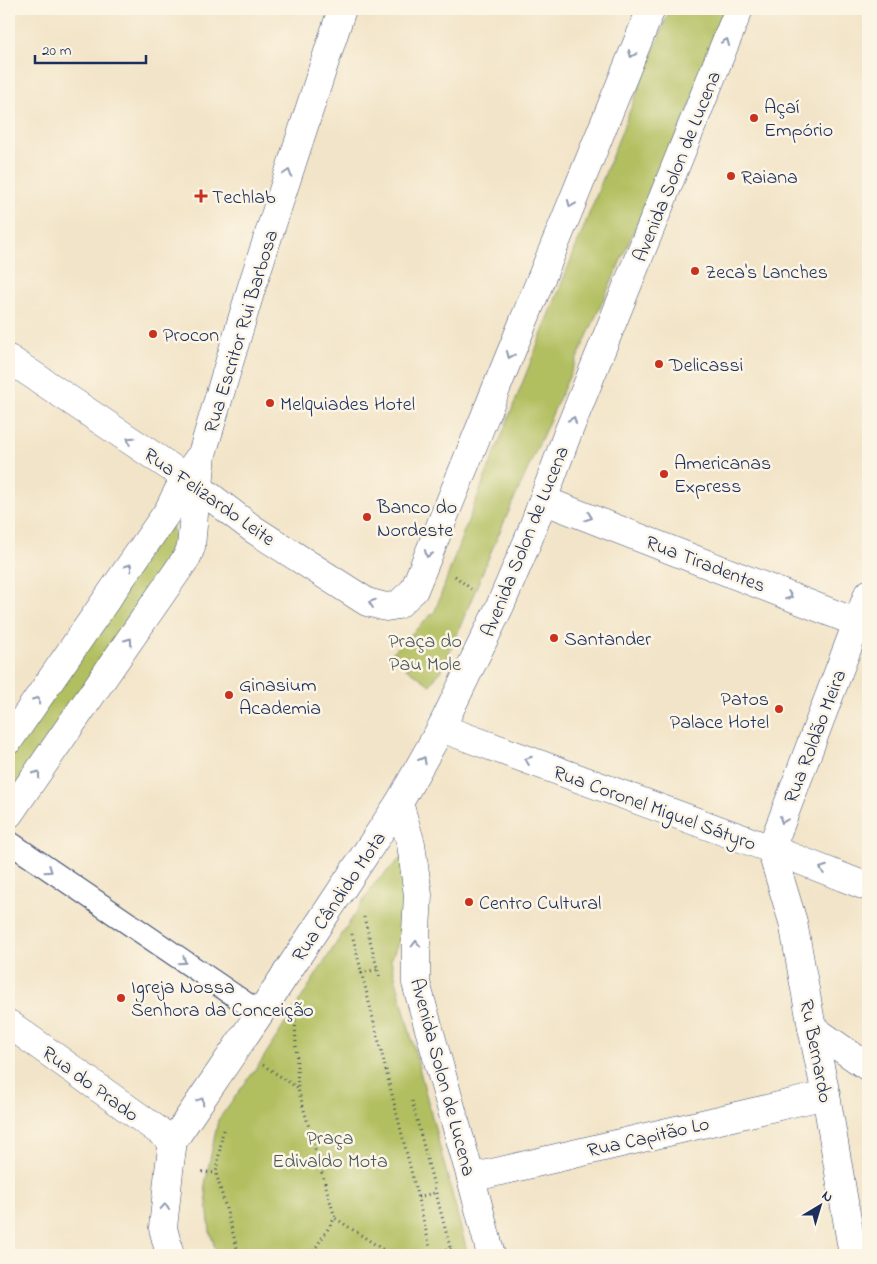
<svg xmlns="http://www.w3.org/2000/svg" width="877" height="1264" font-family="'Indie Flower',sans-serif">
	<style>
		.green { fill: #b2bf60; stroke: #66775f }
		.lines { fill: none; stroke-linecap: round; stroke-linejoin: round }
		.service-casing { stroke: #3b4a6e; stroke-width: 24 }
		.minor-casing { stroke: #3b4a6e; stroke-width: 29 }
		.primary-casing { stroke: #3b4a6e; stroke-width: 29 }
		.path { stroke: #3b4a6e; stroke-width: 3; stroke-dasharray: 1 4; stroke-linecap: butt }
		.service { stroke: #fff; stroke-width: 22 }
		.minor { stroke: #fff; stroke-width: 28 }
		.primary { stroke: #fff; stroke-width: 28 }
		.oneway { stroke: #8d97ae }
		.poi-dot { fill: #c8321e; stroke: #fcf5e5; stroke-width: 2 }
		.labels { text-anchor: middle; stroke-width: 5; stroke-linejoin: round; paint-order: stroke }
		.poi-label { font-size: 20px; fill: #1b2f5e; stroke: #fcf5e5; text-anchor: start }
		.street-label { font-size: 20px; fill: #1b2f5e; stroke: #fcf5e5 }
		.park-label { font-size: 20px; fill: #485a5f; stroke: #fcf5e5 }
	</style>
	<rect width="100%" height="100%" fill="#fcf5e5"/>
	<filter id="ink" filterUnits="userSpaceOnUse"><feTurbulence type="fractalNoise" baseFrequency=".02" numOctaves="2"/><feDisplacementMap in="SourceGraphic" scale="10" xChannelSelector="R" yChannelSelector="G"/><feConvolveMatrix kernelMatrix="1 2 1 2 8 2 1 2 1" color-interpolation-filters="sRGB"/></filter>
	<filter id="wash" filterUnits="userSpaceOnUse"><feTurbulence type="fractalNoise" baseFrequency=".0096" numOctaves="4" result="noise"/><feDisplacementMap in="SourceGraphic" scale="20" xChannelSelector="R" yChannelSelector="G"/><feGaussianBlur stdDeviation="1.12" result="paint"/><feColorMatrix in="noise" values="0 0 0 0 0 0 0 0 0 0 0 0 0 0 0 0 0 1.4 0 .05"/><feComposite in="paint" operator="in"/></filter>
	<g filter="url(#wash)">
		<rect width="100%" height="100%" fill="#f2e4c8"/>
		<g class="green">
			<path d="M 670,9 L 733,9 L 493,547 L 443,668 L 430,685 L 389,656 L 435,611 L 462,536 Z"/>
			<path d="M 171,521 L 180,561 L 9,801 L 9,753 Z"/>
			<path d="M 404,855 L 413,907 L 391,960 L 468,1255 L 217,1255 L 210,1232 L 205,1184 L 218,1120 L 260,1063 L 374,884 Z"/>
		</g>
	</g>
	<g filter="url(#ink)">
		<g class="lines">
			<g class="service-casing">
				<path id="service" d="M 9,842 L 260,1013"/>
			</g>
			<g class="minor-casing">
				<g id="minor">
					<path d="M 543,500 L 868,627"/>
					<path d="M 441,728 L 771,849 L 868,887"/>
					<path d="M 9,740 L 168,511 L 185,477 L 198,459"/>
					<path d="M 399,803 L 411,844 L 418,895 L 416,931 L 416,983 L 471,1178 L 491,1255"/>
					<path d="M 9,814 L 187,557 L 191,547 L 194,514 L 199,487 L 202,454 L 252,286 L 342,9"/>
					<path d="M 771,849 L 793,922 L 812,1028 L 826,1095 L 853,1255"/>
					<path d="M 771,849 L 868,594"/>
					<path d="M 812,1028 L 868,1067"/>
					<path d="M 471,1178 L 826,1095"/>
				</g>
			</g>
			<g class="primary-casing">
				<g id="primary">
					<path d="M 9,359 L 185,477 L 253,529 L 367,602 L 386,607 L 398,605 L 414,590 L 651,9"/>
					<path d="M 9,1024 L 173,1141"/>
					<path d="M 170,1255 L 163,1228 L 169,1171 L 173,1141 L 260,1013 L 399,803 L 441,728 L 500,606 L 529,538 L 567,435 L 739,9"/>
				</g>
			</g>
			<g class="path">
				<path d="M 455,576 L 471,589"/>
				<path d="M 364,917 L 380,979"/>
				<path d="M 352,934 L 432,1255"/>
				<path d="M 361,973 L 378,969"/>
				<path d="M 295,1021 L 298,1089 L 335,1218"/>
				<path d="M 263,1065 L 298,1088"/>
				<path d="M 412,1101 L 452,1255"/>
				<path d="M 223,1130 L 216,1173 L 239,1255"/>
				<path d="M 202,1172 L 216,1173"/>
				<path d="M 418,1197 L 437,1192"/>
				<path d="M 311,1255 L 335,1218 L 391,1255"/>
				<path d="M 426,1255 L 452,1249"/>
			</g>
			<use href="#service" class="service"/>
			<use href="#minor" class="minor"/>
			<use href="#primary" class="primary"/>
		</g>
		<defs><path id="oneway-chevron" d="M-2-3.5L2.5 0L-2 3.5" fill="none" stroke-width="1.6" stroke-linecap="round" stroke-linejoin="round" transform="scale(1.25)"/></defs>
		<g class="oneway">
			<use href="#oneway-chevron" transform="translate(726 42) rotate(-68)"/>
			<use href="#oneway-chevron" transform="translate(632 54) rotate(112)"/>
			<use href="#oneway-chevron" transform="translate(288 173) rotate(-72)"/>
			<use href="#oneway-chevron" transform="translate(571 204) rotate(112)"/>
			<use href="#oneway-chevron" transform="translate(510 355) rotate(112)"/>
			<use href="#oneway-chevron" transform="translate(573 420) rotate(-68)"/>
			<use href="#oneway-chevron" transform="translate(130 440) rotate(-146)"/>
			<use href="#oneway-chevron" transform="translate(589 517) rotate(21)"/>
			<use href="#oneway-chevron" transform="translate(428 554) rotate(112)"/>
			<use href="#oneway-chevron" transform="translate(129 567) rotate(-55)"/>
			<use href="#oneway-chevron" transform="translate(789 596) rotate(21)"/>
			<use href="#oneway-chevron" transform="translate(372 603) rotate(-161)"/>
			<use href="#oneway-chevron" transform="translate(129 641) rotate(-55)"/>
			<use href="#oneway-chevron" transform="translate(37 700) rotate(-55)"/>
			<use href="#oneway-chevron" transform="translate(423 760) rotate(-61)"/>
			<use href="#oneway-chevron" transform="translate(528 760) rotate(-160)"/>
			<use href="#oneway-chevron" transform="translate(37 774) rotate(-55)"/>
			<use href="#oneway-chevron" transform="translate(783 820) rotate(111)"/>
			<use href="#oneway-chevron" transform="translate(823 869) rotate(-159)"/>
			<use href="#oneway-chevron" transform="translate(49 870) rotate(34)"/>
			<use href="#oneway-chevron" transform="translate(416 944) rotate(-90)"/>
			<use href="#oneway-chevron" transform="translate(183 961) rotate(34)"/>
			<use href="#oneway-chevron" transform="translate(201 1101) rotate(-56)"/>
			<use href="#oneway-chevron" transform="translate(165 1207) rotate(-85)"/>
		</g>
	</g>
	<g class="poi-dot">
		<circle cx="754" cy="118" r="5"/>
		<circle cx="731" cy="176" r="5"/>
		<path d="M198.5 188.5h5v5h5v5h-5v5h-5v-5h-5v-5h5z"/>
		<circle cx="695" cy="271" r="5"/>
		<circle cx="153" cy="334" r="5"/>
		<circle cx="659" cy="364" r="5"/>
		<circle cx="270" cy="403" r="5"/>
		<circle cx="664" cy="474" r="5"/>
		<circle cx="367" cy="517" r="5"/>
		<circle cx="554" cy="638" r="5"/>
		<circle cx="229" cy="695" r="5"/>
		<circle cx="779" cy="709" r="5"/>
		<circle cx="469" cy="902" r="5"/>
		<circle cx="121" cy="998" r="5"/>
	</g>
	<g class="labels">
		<g class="poi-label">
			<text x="764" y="113">Açaí<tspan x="764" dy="23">Empório</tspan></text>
			<text x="741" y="183">Raiana</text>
			<text x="212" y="203">Techlab</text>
			<text x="705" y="278">Zeca's Lanches</text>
			<text x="163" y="341">Procon</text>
			<text x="669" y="371">Delicassi</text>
			<text x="280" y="410">Melquiades Hotel</text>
			<text x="674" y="469">Americanas<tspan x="674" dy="23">Express</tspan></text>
			<text x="377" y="513">Banco do<tspan x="377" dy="23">Nordeste</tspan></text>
			<text x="564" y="645">Santander</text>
			<text x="239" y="691">Ginasium<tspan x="239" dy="23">Academia</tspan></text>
			<text x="769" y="705" text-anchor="end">Patos<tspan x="769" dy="23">Palace Hotel</tspan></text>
			<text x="479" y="909">Centro Cultural</text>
			<text x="131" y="993">Igreja Nossa<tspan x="131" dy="23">Senhora da Conceição</tspan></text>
		</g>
		<g class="street-label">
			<text transform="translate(676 166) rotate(-68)" y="7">Avenida Solon de Lucena</text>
			<text transform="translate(240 331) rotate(-73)" y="7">Rua Escritor Rui Barbosa</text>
			<text transform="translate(210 496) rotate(35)" y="7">Rua Felizardo Leite</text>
			<text transform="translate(524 541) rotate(-68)" y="7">Avenida Solon de Lucena</text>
			<text transform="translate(706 563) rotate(21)" y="7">Rua Tiradentes</text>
			<text transform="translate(814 736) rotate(-69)" y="7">Rua Roldão Meira</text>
			<text transform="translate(655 807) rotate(20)" y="7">Rua Coronel Miguel Sátyro</text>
			<text transform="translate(338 896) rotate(-56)" y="7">Rua Cândido Mota</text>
			<text transform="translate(817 1051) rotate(79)" y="7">Ru Bernardo</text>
			<text transform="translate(444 1077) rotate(75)" y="7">Avenida Solon de Lucena</text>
			<text transform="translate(91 1083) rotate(36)" y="7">Rua do Prado</text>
			<text transform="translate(648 1136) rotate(-13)" y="7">Rua Capitão Lo</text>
		</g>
		<g class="park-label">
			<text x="425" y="647">Praça do<tspan x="425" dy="23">Pau Mole</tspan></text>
			<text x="330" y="1144">Praça<tspan x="330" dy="23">Edivaldo Mota</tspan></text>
		</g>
	</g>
	<rect width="877" height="1264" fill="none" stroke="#fcf5e5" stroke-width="30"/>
	<g transform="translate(820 1206) rotate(38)" stroke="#fcf5e5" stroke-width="4" paint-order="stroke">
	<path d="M0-4L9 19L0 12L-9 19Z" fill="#1b2f5e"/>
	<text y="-8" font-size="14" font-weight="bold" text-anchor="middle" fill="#1b2f5e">N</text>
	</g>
	<path d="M35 55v8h111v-8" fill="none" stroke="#1b2f5e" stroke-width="2.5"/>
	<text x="42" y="55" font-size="15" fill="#1b2f5e" stroke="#fcf5e5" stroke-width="4" paint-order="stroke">20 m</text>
</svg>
